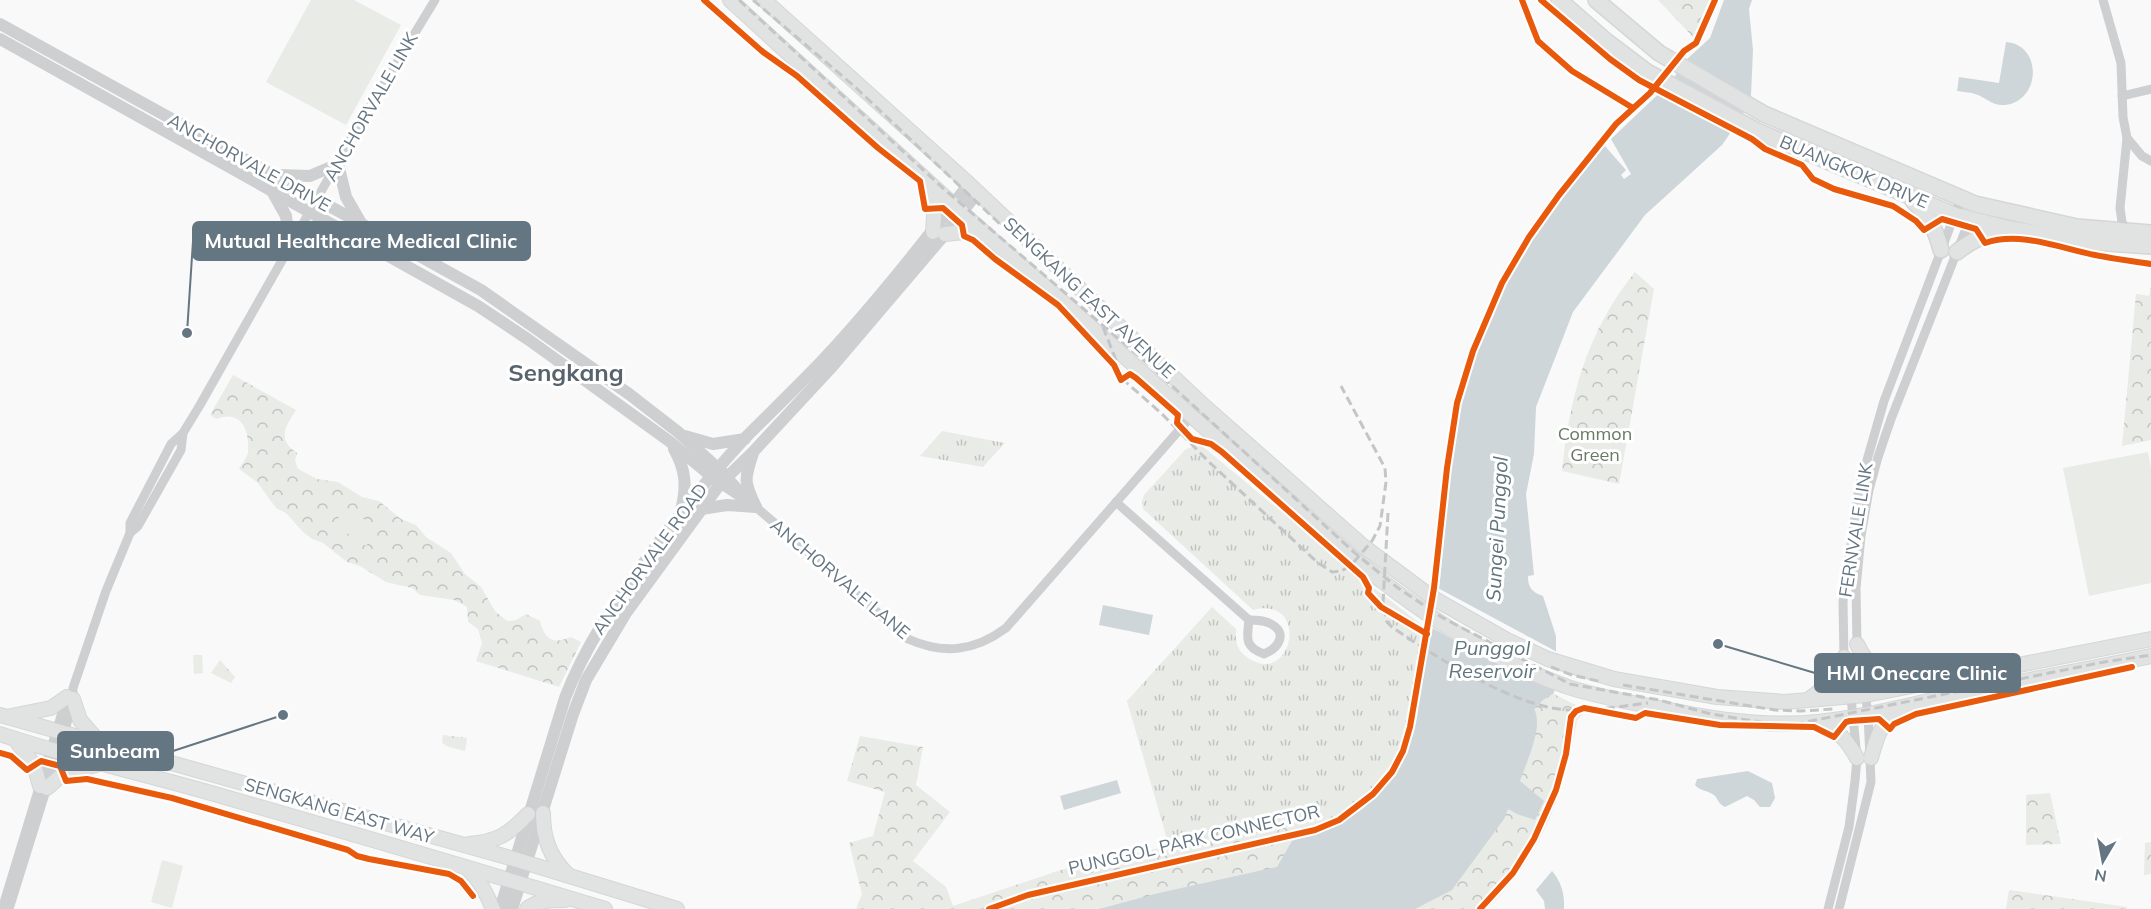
<svg xmlns="http://www.w3.org/2000/svg" width="2151" height="909" font-family="Mulish,sans-serif">
	<style>
		.grass { fill: url(#grass-tufts) }
		.forest { fill: url(#forest-crowns) }
		.pitch { fill: #e8ebe6 }
		.water { fill: #ced6d9 }
		.pier { fill: #f9f9f9 }
		.lines { fill: none; stroke-linecap: round; stroke-linejoin: round }
		.secondary-casing { stroke: #d5d6d7; stroke-width: 16 }
		.primary-casing { stroke: #d5d6d7; stroke-width: 18 }
		.minor { stroke: #cecfd0; stroke-width: 9 }
		.tertiary { stroke: #cecfd0; stroke-width: 12 }
		.secondary { stroke: #e1e2e2; stroke-width: 14 }
		.primary { stroke: #e1e2e2; stroke-width: 15 }
		.rail { stroke: #c3c5c6; stroke-width: 3; stroke-dasharray: 9 4.5; stroke-linecap: butt }
		.cycleway-casing { stroke: #fff; stroke-width: 10 }
		.cycleway { stroke: #e8590c; stroke-width: 6 }
		.labels { text-anchor: middle; stroke-width: 6; stroke-linejoin: round; paint-order: stroke }
		.street-label { font-size: 18px; fill: #657683; stroke: #fff }
		.park-label { font-size: 18px; fill: #687a64; stroke: #fff }
		.water-label { font-size: 20px; font-style: italic; fill: #60757c; stroke: #fff }
		.district-label { font-size: 24px; font-weight: bold; fill: #57646e; stroke: #fff }
		.leader { fill: none; stroke: #657683; stroke-width: 2 }
		.callout-dot { fill: #657683; stroke: #fff; stroke-width: 2 }
		.callout { fill: #657683; stroke: #657683; stroke-width: 2 }
		.callout-label { font-size: 20px; text-anchor: middle; font-weight: bold; fill: #fff }
	</style>
	<defs>
		<pattern id="grass-tufts" width="24" height="20" patternUnits="userSpaceOnUse" patternTransform="scale(1.5)"><rect width="24" height="20" fill="#e8ebe6"/><path d="M3 7l-1-3M5 7V3M7 7l1-3M15 17l-1-3M17 17v-4M19 17l1-3" fill="none" stroke="#c0c3c0"/></pattern>
		<pattern id="forest-crowns" width="20" height="18" patternUnits="userSpaceOnUse" patternTransform="scale(1.5)"><rect width="20" height="18" fill="#e8ebe6"/><path d="M2 6a3 3 0 1 1 6 0M12 15a3 3 0 1 1 6 0" fill="none" stroke="#c0c3c0"/></pattern>
	</defs>
	<rect width="100%" height="100%" fill="#f9f9f9"/>
	<g class="grass">
		<path d="M 942,431 L 1005,443 L 983,467 L 920,456 Z"/>
		<path d="M 1196,445 L 1201,445 L 1365,581 L 1422,625 L 1402,741 L 1392,762 L 1373,788 L 1338,814 L 1308,824 L 1169,846 L 1127,701 L 1212,607 L 1236,629 C 1235,641 1237,651 1248,658 C 1293,688 1311,595 1253,610 L 1143,509 L 1142,502 L 1144,495 L 1185,450 Z"/>
	</g>
	<g class="forest">
		<path d="M 1658,0 L 1709,0 L 1693,37 Z"/>
		<path d="M 1635,272 L 1654,289 L 1619,484 L 1562,471 C 1569,398 1587,331 1635,272 Z"/>
		<path d="M 2151,286 L 2151,440 L 2122,446 L 2136,294 L 2149,296 Z"/>
		<path d="M 233,375 L 296,410 C 286,426 276,439 297,453 L 295,461 L 298,469 L 317,479 L 338,482 L 362,497 L 379,501 L 401,519 L 416,525 L 426,537 L 451,553 L 465,574 L 481,587 L 495,611 L 507,621 L 516,620 L 526,614 L 540,621 C 544,639 553,645 571,637 L 581,642 L 559,687 L 476,661 L 482,643 L 478,629 L 468,622 L 467,607 L 454,600 L 420,595 L 412,588 L 386,582 L 360,566 L 347,562 L 323,543 L 312,539 L 303,532 L 286,513 L 276,508 L 257,482 L 239,469 C 242,464 247,458 248,452 C 250,430 241,409 216,419 L 210,415 Z"/>
		<path d="M 1422,625 L 1447,642 L 1574,704 L 1584,713 L 1577,720 C 1565,793 1542,856 1487,909 L 856,909 L 862,894 L 849,843 L 873,836 L 885,792 L 847,781 L 860,736 L 923,747 L 916,785 L 950,812 L 913,861 L 946,887 L 953,906 L 1064,869 L 1169,846 L 1308,824 L 1338,814 L 1373,788 L 1392,762 L 1402,741 Z"/>
		<path d="M 220,660 L 235,677 L 231,683 L 211,673 Z"/>
		<path d="M 443,735 L 467,738 L 465,751 L 449,747 L 442,743 Z"/>
		<path d="M 2050,793 L 2061,844 L 2026,845 L 2026,795 Z"/>
		<path d="M 2151,842 L 2151,874 L 2144,875 L 2145,843 Z"/>
		<path d="M 2009,890 L 2127,907 L 2127,909 L 2006,909 Z"/>
	</g>
	<g class="pitch">
		<path d="M 311,0 L 354,0 L 401,25 L 346,125 L 266,82 Z"/>
		<path d="M 2148,452 L 2151,468 L 2151,583 L 2089,596 L 2063,468 Z"/>
		<path d="M 346,507 L 378,529 L 366,546 L 334,524 Z"/>
		<path d="M 193,655 L 202,655 L 203,673 L 194,674 Z"/>
		<path d="M 162,860 L 183,866 L 172,908 L 151,902 Z"/>
	</g>
	<g class="water">
		<path d="M 1724,0 L 1752,0 L 1749,9 L 1753,50 L 1751,96 L 1742,116 L 1722,145 L 1645,215 L 1573,312 L 1536,407 L 1534,454 L 1526,494 L 1534,575 L 1528,576 C 1528,588 1532,592 1543,596 L 1556,636 L 1556,680 L 1554,693 L 1543,700 L 1534,709 C 1544,726 1526,763 1520,781 L 1544,801 L 1535,820 L 1517,814 L 1508,809 L 1504,819 L 1452,890 L 1415,909 L 1099,909 L 1159,893 L 1277,867 L 1292,841 C 1320,832 1351,822 1372,800 C 1392,780 1409,754 1415,727 C 1420,708 1420,688 1424,669 C 1431,639 1437,610 1440,580 C 1447,512 1449,443 1468,378 C 1485,316 1517,256 1555,205 C 1571,185 1589,165 1605,146 L 1626,170 L 1621,175 L 1624,179 L 1631,174 L 1611,139 L 1671,82 L 1685,61 L 1710,38 Z"/>
		<path d="M 2006,42 C 2043,45 2041,101 2005,105 C 1991,106 1986,97 1975,94 C 1969,92 1962,92 1957,91 L 1959,77 L 1999,83 Z"/>
		<path d="M 1103,605 L 1153,615 L 1149,635 L 1099,625 Z"/>
		<path d="M 1748,771 L 1772,783 L 1775,798 L 1770,807 L 1760,807 L 1754,800 L 1747,796 L 1725,807 C 1718,804 1719,800 1714,795 C 1707,790 1700,791 1695,785 L 1697,779 Z"/>
		<path d="M 1117,780 L 1121,793 L 1064,810 L 1060,796 Z"/>
		<path d="M 1552,871 C 1561,881 1565,895 1564,909 L 1545,909 L 1544,901 L 1536,890 Z"/>
	</g>
	<path class="pier" d="M 1436,587 L 1559,653 L 1557,690 L 1546,686 L 1464,646 L 1431,627 Z"/>
	<g class="lines">
		<g class="secondary-casing">
			<g id="secondary">
				<path d="M 730,0 L 969,219 L 1344,551 C 1411,606 1485,658 1568,687 C 1599,697 1633,703 1665,709 C 1715,720 1767,727 1818,722 C 1867,717 1916,703 1964,693 C 2027,680 2089,669 2151,656"/>
				<path d="M 764,0 L 969,184 L 1202,404 L 1363,546 L 1433,598 L 1507,640 L 1548,659 L 1614,679 L 1717,697 L 1785,702 L 1866,695 L 2151,639"/>
				<path d="M 929,185 L 935,201 L 933,232"/>
				<path d="M 945,234 L 964,232 L 986,237"/>
				<path d="M 1857,644 C 1871,674 1884,676 1915,681"/>
				<path d="M 73,699 L 80,720 L 100,743"/>
				<path d="M 1808,700 C 1826,686 1837,679 1844,657"/>
				<path d="M 0,715 L 514,859 L 677,909"/>
				<path d="M 11,716 L 51,708 L 67,697"/>
				<path d="M 1819,722 C 1838,730 1847,740 1857,758"/>
				<path d="M 0,734 C 69,757 141,773 211,793 C 343,831 474,869 605,909"/>
				<path d="M 15,739 L 34,765 L 40,786"/>
				<path d="M 1871,758 C 1879,729 1880,726 1905,707"/>
				<path d="M 47,788 L 63,774 L 99,764"/>
				<path d="M 543,813 C 543,839 550,857 568,875"/>
				<path d="M 469,844 C 497,842 509,834 528,814"/>
				<path d="M 467,868 C 480,880 486,893 493,909"/>
				<path d="M 527,909 C 537,900 553,900 565,900"/>
			</g>
		</g>
		<g class="primary-casing">
			<g id="primary">
				<path d="M 1559,0 L 1606,41 L 1647,72 L 1757,131 L 1954,215 L 2010,229 L 2092,242 L 2151,246"/>
				<path d="M 1596,0 L 1659,53 L 1764,114 L 1961,198 L 1975,204 L 2077,227 L 2151,233"/>
				<path d="M 1913,201 C 1928,216 1936,229 1941,250"/>
				<path d="M 1957,252 C 1971,240 1986,234 2004,230"/>
			</g>
		</g>
		<g class="minor">
			<path d="M 2103,0 L 2121,63 L 2123,117 L 2127,138 L 2120,208 L 2122,222 L 2127,232"/>
			<path d="M 2122,96 L 2151,89"/>
			<path d="M 2127,138 L 2142,156 L 2151,161"/>
			<path d="M 727,476 L 756,507 L 908,639 C 944,655 975,651 1006,628 L 1202,404"/>
			<path d="M 720,484 L 749,503"/>
			<path d="M 1116,502 L 1249,620"/>
			<path d="M 130,533 L 130,523 L 171,444 L 183,433 L 200,405 L 357,128 L 435,0"/>
			<path d="M 1249,620 C 1255,620 1263,620 1269,623 C 1289,632 1279,648 1264,654 C 1244,647 1247,638 1249,620 Z"/>
			<path d="M 2,909 L 67,696"/>
			<path d="M 9,909 L 67,723 L 73,699 L 73,688 L 106,591 L 130,533 L 138,526 L 181,450 L 183,433"/>
			<path d="M 1828,909 L 1849,827 L 1855,781 L 1857,758 L 1851,697 L 1844,657 L 1843,602 L 1859,488 L 1884,401 L 1961,198"/>
			<path d="M 1839,909 L 1871,782 L 1868,713 L 1857,644 L 1856,588 L 1861,536 L 1869,490 L 1878,457 L 1891,419 L 1971,216"/>
		</g>
		<g class="tertiary">
			<path d="M 0,24 L 481,290 L 629,394 L 678,432 L 724,474"/>
			<path d="M 0,39 L 478,306 L 529,340 L 669,441 L 717,481"/>
			<path d="M 277,175 L 310,176 L 338,164 L 346,197 L 361,223"/>
			<path d="M 272,191 L 286,216 L 290,249 L 315,240 L 348,232"/>
			<path d="M 685,436 L 713,444 L 745,439"/>
			<path d="M 674,449 C 686,470 687,487 681,510"/>
			<path d="M 753,453 C 744,480 744,482 756,507"/>
			<path d="M 701,509 L 727,505 L 756,507"/>
			<path d="M 500,909 L 565,698 C 585,646 616,601 648,557 C 678,515 711,475 746,437 C 771,412 796,388 820,363 C 873,307 921,245 969,184"/>
			<path d="M 512,909 L 573,714 L 586,680 L 626,613 L 720,484 L 753,452 L 830,369 L 945,234 L 977,193"/>
		</g>
		<use href="#secondary" class="secondary"/>
		<use href="#primary" class="primary"/>
		<g class="rail">
			<path d="M 739,0 L 945,190 L 1148,364 L 1356,554 L 1398,588 L 1443,618 L 1570,684 L 1659,700 L 1711,714 L 1741,719 L 1774,724 L 1801,723 L 2104,662 L 2151,655"/>
			<path d="M 753,0 L 854,86 L 1019,242"/>
			<path d="M 1103,327 L 1121,373 L 1127,383 L 1161,413 L 1209,462 L 1317,562 L 1332,572 L 1342,571 L 1353,563 L 1372,541 L 1380,526 L 1386,482 L 1385,468 L 1341,386"/>
			<path d="M 1388,513 L 1383,603 L 1387,622 L 1392,627 C 1435,657 1518,709 1570,710 C 1595,711 1622,706 1648,703"/>
			<path d="M 1551,667 L 1572,675 L 1602,682"/>
			<path d="M 1623,685 L 1775,710 L 1800,711 L 1834,709"/>
		</g>
		<g class="cycleway-casing">
			<g id="cycleway">
				<path d="M 704,0 L 763,52 L 797,76 L 878,148 L 920,181 L 925,209 L 943,208 L 962,225 L 964,236 L 973,240 L 995,259 L 1058,305 L 1114,365 L 1121,380 L 1130,374 L 1136,378 L 1178,415 L 1177,423 L 1192,439 L 1211,444 L 1222,452 L 1363,577 L 1369,588 L 1368,593 L 1381,607 L 1427,634"/>
				<path d="M 1522,0 L 1538,41 L 1572,71 L 1633,108"/>
				<path d="M 1541,0 L 1610,59 L 1639,80 L 1752,139 L 1765,149 L 1802,165 L 1813,179 L 1834,189 L 1893,206 L 1916,221 L 1924,230 L 1942,219 L 1976,229 L 1985,243 C 2020,231 2060,248 2095,255 C 2114,259 2133,261 2151,264"/>
				<path d="M 0,753 L 11,756 L 27,770 L 41,761 L 60,766 L 66,781 L 87,779 L 172,798 L 348,850 L 357,856 L 369,859 L 449,874 L 461,881 L 473,896"/>
				<path d="M 989,909 L 1028,895 L 1315,830 L 1339,820 L 1373,794 L 1392,772 L 1403,751 L 1410,727 L 1434,588 L 1447,468 L 1457,403 L 1473,351 L 1502,283 L 1529,237 L 1559,195 L 1616,124 L 1650,93 L 1684,51 L 1696,43 L 1715,0"/>
				<path d="M 1480,909 L 1513,873 L 1534,839 L 1556,790 L 1566,754 L 1571,717 L 1576,711 L 1584,708 L 1636,718 L 1645,713 L 1720,725 L 1814,727 L 1834,737 L 1846,722 L 1850,721 L 1879,719 L 1890,729 L 1894,724 L 1916,714 L 2132,667"/>
			</g>
		</g>
		<use href="#cycleway" class="cycleway"/>
	</g>
	<g class="labels">
		<g class="street-label">
			<text transform="translate(371 107) rotate(-60)" y="6">ANCHORVALE LINK</text>
			<text transform="translate(249 163) rotate(29)" y="6">ANCHORVALE DRIVE</text>
			<text transform="translate(1854 172) rotate(23)" y="6">BUANGKOK DRIVE</text>
			<text transform="translate(1089 298) rotate(43)" y="6">SENGKANG EAST AVENUE</text>
			<text transform="translate(1856 530) rotate(-81)" y="6">FERNVALE LINK</text>
			<text transform="translate(650 559) rotate(-54)" y="6">ANCHORVALE ROAD</text>
			<text transform="translate(840 579) rotate(40)" y="6">ANCHORVALE LANE</text>
			<text transform="translate(339 811) rotate(16)" y="6">SENGKANG EAST WAY</text>
			<text transform="translate(1194 840) rotate(-13)" y="6">PUNGGOL PARK CONNECTOR</text>
		</g>
		<g class="park-label">
			<text x="1595" y="440">Common<tspan x="1595" dy="21">Green</tspan></text>
		</g>
		<g class="water-label">
			<text transform="translate(1497 529) rotate(-87)" y="7">Sungei Punggol</text>
			<text x="1492" y="655">Punggol<tspan x="1492" dy="23">Reservoir</tspan></text>
		</g>
		<g class="district-label">
			<text x="566" y="381">Sengkang</text>
		</g>
	</g>
	<path class="leader" d="M187 333L193 241M1718 644L1815 673M283 715L173 751"/>
	<g class="callout-dot">
		<circle cx="187" cy="333" r="6"/>
		<circle cx="1718" cy="644" r="6"/>
		<circle cx="283" cy="715" r="6"/>
	</g>
	<g class="callout">
		<rect x="193" y="222" width="337" height="38" rx="6"/>
		<rect x="1815" y="654" width="205" height="38" rx="6"/>
		<rect x="58" y="732" width="115" height="38" rx="6"/>
	</g>
	<g class="callout-label">
		<text x="361" y="248">Mutual Healthcare Medical Clinic</text>
		<text x="1917" y="680">HMI Onecare Clinic</text>
		<text x="115" y="758">Sunbeam</text>
	</g>
	<g transform="translate(2103 861) rotate(190)" stroke="#ffffff" stroke-width="4.5" paint-order="stroke">
	<path d="M0-4.5L10 22L0 15L-10 22Z" fill="#657683"/>
	<text y="-9" font-size="16" font-weight="bold" text-anchor="middle" fill="#657683">N</text>
	</g>
</svg>
